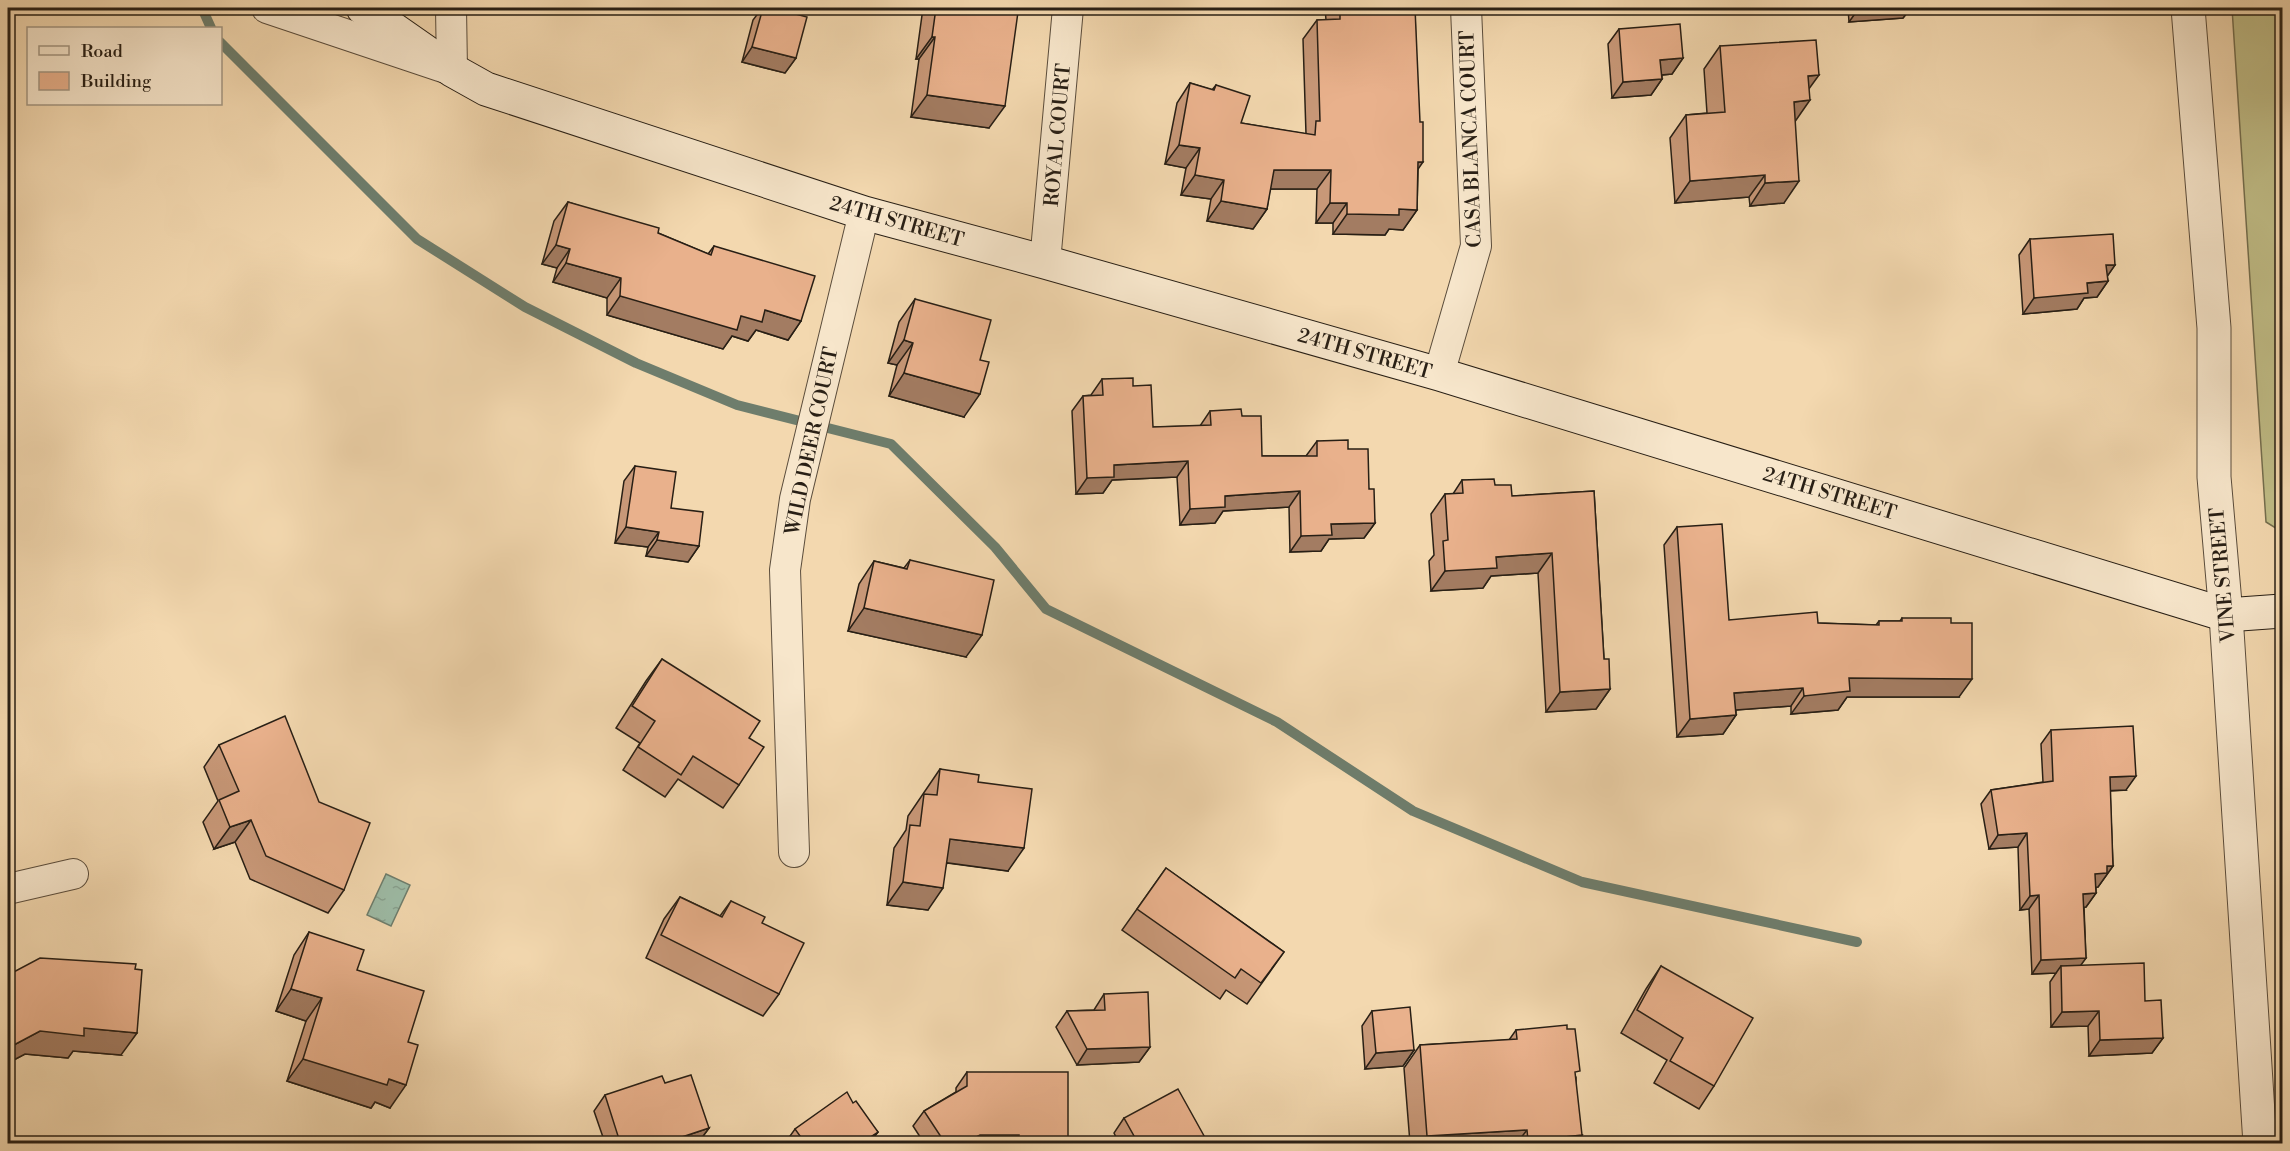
<svg xmlns="http://www.w3.org/2000/svg" width="2290" height="1151" font-family="'Libre Bodoni',serif">
	<style>
		.grass { fill: #c0bd87; stroke: #746e4e; stroke-width: 1.5 }
		.water { fill: url(#water-ripples); stroke: #6e7d6c; stroke-width: 1.5 }
		.lines { fill: none; stroke-linecap: round; stroke-linejoin: round }
		.stream { stroke: #6e7d6c; stroke-width: 10 }
		.minor-casing { stroke: #5b4d3c; stroke-width: 32 }
		.tertiary-casing { stroke: #5b4d3c; stroke-width: 35 }
		.secondary-casing { stroke: #281f15; stroke-width: 35 }
		.minor { stroke: #f7e6cb; stroke-width: 30 }
		.tertiary { stroke: #f7e6cb; stroke-width: 33 }
		.secondary { stroke: #f7e6cb; stroke-width: 33 }
		.wall { fill: #c89878; stroke: #281f15; stroke-width: 1.5 }
		.shaded-wall { fill: #a37c62; stroke: #281f15; stroke-width: 1.5 }
		.building { fill: #e9b18c; stroke: #281f15; stroke-width: 1.5 }
		.labels { text-anchor: middle; stroke-width: 5; stroke-linejoin: round; paint-order: stroke }
		.street-label { font-size: 20px; fill: #281f15; stroke: #f7e6cb }
	</style>
	<defs>
		<pattern id="water-ripples" width="26" height="14" patternUnits="userSpaceOnUse" patternTransform="scale(1.5)"><rect width="26" height="14" fill="#9dbba6"/><path d="M2 4q2-2 4 0t4 0M15 11q2-2 4 0t4 0" fill="none" stroke="#87a08e"/></pattern>
	</defs>
	<rect width="100%" height="100%" fill="#f3d8af"/>
	<filter id="stains"><feTurbulence type="fractalNoise" baseFrequency=".00333" numOctaves="4"/><feColorMatrix values="0 0 0 0 .2 0 0 0 0 .09 0 0 0 0 .02 0 0 0 .5 -.17"/></filter>
	<radialGradient id="worn" r=".72"><stop offset=".6" stop-color="#630" stop-opacity="0"/><stop offset="1" stop-color="#630" stop-opacity=".3"/></radialGradient>
	<path class="grass" d="M 2232,8 L 2282,8 L 2282,532 L 2266,522 Z"/>
	<path class="water" d="M 386,874 L 410,885 L 391,926 L 367,915 Z"/>
	<g class="lines">
		<g class="stream">
			<path d="M 202,8 L 211,28"/>
			<path d="M 220,42 L 417,239 L 525,307 L 636,363 L 737,405 L 891,444 L 995,547 L 1046,609 L 1277,722 L 1413,811 L 1582,882 L 1857,942"/>
		</g>
		<g class="minor-casing">
			<g id="minor">
				<path d="M 267,8 L 452,70 L 451,8"/>
				<path d="M 1045,262 L 1068,8"/>
				<path d="M 1439,374 L 1476,246 L 1466,8"/>
				<path d="M 794,852 L 785,570 L 795,499 L 864,213"/>
				<path d="M 8,889 L 73,874"/>
			</g>
		</g>
		<g class="tertiary-casing">
			<path id="tertiary" d="M 2188,8 L 2214,328 L 2214,477 L 2226,615 L 2260,1144"/>
		</g>
		<g class="secondary-casing">
			<path id="secondary" d="M 363,8 L 452,70 L 486,89 L 864,213 L 1045,262 L 1439,374 L 2226,615 L 2282,611"/>
		</g>
		<use href="#minor" class="minor"/>
		<use href="#tertiary" class="tertiary"/>
		<use href="#secondary" class="secondary"/>
	</g>
	<g class="wall">
		<path d="M 762,8 L 773,8 L 796,58 L 785,73 L 742,62 L 753,20 Z"/>
		<path d="M 923,8 L 987,8 L 989,128 L 911,117 L 919,59 L 916,59 Z"/>
		<path d="M 1325,8 L 1415,8 L 1418,169 L 1417,210 L 1403,230 L 1389,229 L 1385,235 L 1333,234 L 1333,223 L 1316,223 L 1317,189 L 1270,189 L 1267,209 L 1253,229 L 1207,221 L 1211,199 L 1181,195 L 1186,168 L 1165,164 L 1177,103 L 1190,83 L 1212,90 L 1216,85 L 1241,123 L 1306,134 L 1303,39 L 1317,20 L 1326,20 Z"/>
		<path d="M 1848,8 L 1911,8 L 1903,18 L 1849,22 Z"/>
		<path d="M 1619,29 L 1683,58 L 1672,74 L 1662,75 L 1662,79 L 1651,95 L 1612,98 L 1608,44 Z"/>
		<path d="M 1720,46 L 1809,88 L 1795,121 L 1784,203 L 1750,206 L 1749,197 L 1675,203 L 1670,138 L 1686,115 L 1707,113 L 1704,69 Z"/>
		<path d="M 568,202 L 658,233 L 708,254 L 714,246 L 801,321 L 788,340 L 756,330 L 748,341 L 732,336 L 723,349 L 607,315 L 607,298 L 553,282 L 557,268 L 542,264 L 554,221 Z"/>
		<path d="M 2030,239 L 2115,265 L 2107,276 L 2108,281 L 2097,297 L 2084,298 L 2077,309 L 2023,314 L 2019,255 Z"/>
		<path d="M 915,299 L 964,417 L 889,396 L 897,365 L 888,363 L 899,322 Z"/>
		<path d="M 1102,379 L 1133,386 L 1153,427 L 1200,426 L 1210,411 L 1242,416 L 1262,456 L 1306,456 L 1317,441 L 1348,449 L 1369,489 L 1375,523 L 1364,538 L 1329,539 L 1321,551 L 1290,552 L 1289,507 L 1223,511 L 1215,523 L 1180,525 L 1177,477 L 1112,480 L 1103,493 L 1076,494 L 1072,411 L 1083,396 L 1091,395 Z"/>
		<path d="M 635,466 L 671,508 L 699,546 L 688,562 L 646,556 L 648,547 L 615,543 L 624,481 Z"/>
		<path d="M 1462,480 L 1495,485 L 1512,496 L 1594,491 L 1604,659 L 1610,689 L 1596,709 L 1546,712 L 1538,573 L 1491,576 L 1483,588 L 1431,591 L 1429,561 L 1434,555 L 1431,514 L 1445,494 L 1453,494 Z"/>
		<path d="M 1677,527 L 1729,620 L 1876,625 L 1879,621 L 1900,621 L 1902,618 L 1959,697 L 1847,697 L 1838,710 L 1791,714 L 1791,706 L 1736,710 L 1736,715 L 1723,734 L 1677,737 L 1664,545 Z"/>
		<path d="M 910,560 L 966,657 L 848,631 L 859,584 L 874,561 L 904,568 Z"/>
		<path d="M 662,659 L 749,738 L 739,785 L 723,808 L 678,779 L 665,797 L 623,770 L 640,743 L 616,728 L 646,681 Z"/>
		<path d="M 2051,730 L 2126,790 L 2110,791 L 2113,866 L 2098,887 L 2096,887 L 2096,893 L 2086,907 L 2084,907 L 2086,958 L 2080,965 L 2145,1001 L 2163,1038 L 2152,1053 L 2089,1056 L 2088,1026 L 2051,1027 L 2050,982 L 2056,973 L 2032,974 L 2029,909 L 2020,910 L 2018,847 L 1989,849 L 1981,804 L 1991,790 L 2043,782 L 2041,744 Z"/>
		<path d="M 219,745 L 344,890 L 328,913 L 250,879 L 235,842 L 214,849 L 203,822 L 218,801 L 204,767 Z"/>
		<path d="M 940,769 L 978,782 L 1008,871 L 947,863 L 928,910 L 887,905 L 894,848 L 906,830 L 908,816 Z"/>
		<path d="M 1166,868 L 1284,952 L 1247,1004 L 1226,990 L 1220,999 L 1122,930 Z"/>
		<path d="M 680,897 L 720,916 L 731,901 L 762,923 L 779,994 L 763,1016 L 646,958 L 664,919 Z"/>
		<path d="M 309,932 L 357,970 L 408,1042 L 390,1108 L 375,1102 L 371,1108 L 287,1081 L 306,1021 L 276,1011 L 294,955 Z"/>
		<path d="M 1661,966 L 1714,1086 L 1699,1109 L 1654,1083 L 1667,1060 L 1621,1033 L 1646,989 Z"/>
		<path d="M 8,975 L 121,1055 L 73,1051 L 68,1058 L 25,1054 L 8,1063 Z"/>
		<path d="M 1104,994 L 1150,1047 L 1139,1062 L 1077,1065 L 1056,1027 L 1067,1011 L 1094,1010 Z"/>
		<path d="M 1372,1011 L 1414,1050 L 1403,1066 L 1365,1069 L 1362,1026 Z"/>
		<path d="M 1516,1030 L 1576,1077 L 1576,1143 L 1410,1143 L 1404,1068 L 1420,1045 L 1509,1040 Z"/>
		<path d="M 967,1072 L 1068,1143 L 924,1143 L 913,1126 L 924,1111 L 956,1092 L 956,1088 Z"/>
		<path d="M 665,1083 L 709,1128 L 698,1143 L 605,1143 L 594,1111 L 605,1095 Z"/>
		<path d="M 853,1103 L 878,1132 L 869,1143 L 785,1143 L 795,1129 Z"/>
		<path d="M 1124,1118 L 1208,1143 L 1119,1143 L 1114,1133 Z"/>
	</g>
	<g class="shaded-wall">
		<path d="M 555,8 L 608,8 L 607,10 L 552,12 Z"/>
		<path d="M 1859,8 L 1911,8 L 1903,18 L 1849,22 Z"/>
		<path d="M 932,37 L 935,37 L 919,59 L 916,59 Z"/>
		<path d="M 752,47 L 796,58 L 785,73 L 742,62 Z"/>
		<path d="M 1683,58 L 1672,74 L 1650,76 L 1660,60 Z"/>
		<path d="M 1819,75 L 1803,97 L 1808,76 Z"/>
		<path d="M 1662,79 L 1651,95 L 1612,98 L 1623,82 Z"/>
		<path d="M 927,95 L 1005,106 L 989,128 L 911,117 Z"/>
		<path d="M 1810,100 L 1794,123 L 1794,102 Z"/>
		<path d="M 1179,145 L 1200,148 L 1186,168 L 1165,164 Z"/>
		<path d="M 1418,162 L 1423,162 L 1409,182 Z"/>
		<path d="M 1274,170 L 1331,170 L 1317,189 L 1260,189 Z"/>
		<path d="M 1195,175 L 1224,180 L 1211,199 L 1181,195 Z"/>
		<path d="M 1765,175 L 1749,197 L 1675,203 L 1690,181 Z"/>
		<path d="M 1799,181 L 1784,203 L 1750,206 L 1765,183 Z"/>
		<path d="M 1221,201 L 1267,209 L 1253,229 L 1207,221 Z"/>
		<path d="M 1330,203 L 1347,203 L 1333,223 L 1316,223 Z"/>
		<path d="M 1399,209 L 1417,210 L 1403,230 L 1389,229 L 1385,235 L 1333,234 L 1347,214 Z"/>
		<path d="M 556,245 L 570,249 L 557,268 L 542,264 Z"/>
		<path d="M 566,263 L 621,278 L 607,298 L 553,282 Z"/>
		<path d="M 2106,265 L 2115,265 L 2104,281 Z"/>
		<path d="M 2108,281 L 2097,297 L 2084,298 L 2077,309 L 2023,314 L 2034,298 L 2087,283 Z"/>
		<path d="M 620,296 L 741,316 L 765,310 L 801,321 L 788,340 L 756,330 L 748,341 L 732,336 L 723,349 L 607,315 Z"/>
		<path d="M 904,340 L 913,343 L 897,365 L 888,363 Z"/>
		<path d="M 904,373 L 980,394 L 964,417 L 889,396 Z"/>
		<path d="M 1188,461 L 1177,477 L 1112,480 L 1103,493 L 1076,494 L 1087,478 L 1114,465 Z"/>
		<path d="M 1300,491 L 1289,507 L 1223,511 L 1215,523 L 1180,525 L 1190,509 L 1225,496 Z"/>
		<path d="M 1375,523 L 1364,538 L 1329,539 L 1321,551 L 1290,552 L 1301,536 L 1331,524 Z"/>
		<path d="M 626,527 L 659,532 L 648,547 L 615,543 Z"/>
		<path d="M 657,540 L 699,546 L 688,562 L 646,556 Z"/>
		<path d="M 1552,553 L 1538,573 L 1491,576 L 1483,588 L 1431,591 L 1445,571 L 1496,557 Z"/>
		<path d="M 864,608 L 982,635 L 966,657 L 848,631 Z"/>
		<path d="M 1849,678 L 1972,679 L 1959,697 L 1847,697 L 1838,710 L 1791,714 L 1804,696 Z"/>
		<path d="M 1803,688 L 1791,706 L 1722,711 L 1734,693 Z"/>
		<path d="M 1610,689 L 1596,709 L 1546,712 L 1560,692 Z"/>
		<path d="M 1736,715 L 1723,734 L 1677,737 L 1690,719 Z"/>
		<path d="M 2136,776 L 2126,790 L 2100,791 L 2110,777 Z"/>
		<path d="M 251,820 L 235,842 L 214,849 L 230,827 Z"/>
		<path d="M 2027,833 L 2018,847 L 1989,849 L 1998,835 Z"/>
		<path d="M 950,839 L 1024,848 L 1008,871 L 934,861 Z"/>
		<path d="M 2107,866 L 2113,866 L 2098,887 L 2085,888 L 2095,874 Z"/>
		<path d="M 903,882 L 943,888 L 928,910 L 887,905 Z"/>
		<path d="M 2096,893 L 2086,907 L 2074,908 L 2083,894 Z"/>
		<path d="M 2039,895 L 2029,909 L 2020,910 L 2030,896 Z"/>
		<path d="M 2086,958 L 2076,972 L 2061,966 L 2056,973 L 2032,974 L 2041,960 Z"/>
		<path d="M 291,989 L 322,998 L 306,1021 L 276,1011 Z"/>
		<path d="M 2099,1011 L 2088,1026 L 2051,1027 L 2062,1012 Z"/>
		<path d="M 84,1028 L 137,1033 L 121,1055 L 73,1051 L 68,1058 L 25,1054 L 8,1063 L 8,1052 L 12,1046 L 40,1031 Z"/>
		<path d="M 2163,1038 L 2152,1053 L 2089,1056 L 2100,1040 Z"/>
		<path d="M 1150,1047 L 1139,1062 L 1077,1065 L 1087,1049 Z"/>
		<path d="M 1414,1050 L 1403,1066 L 1365,1069 L 1376,1053 Z"/>
		<path d="M 303,1059 L 389,1079 L 406,1085 L 390,1108 L 375,1102 L 371,1108 L 287,1081 Z"/>
		<path d="M 709,1128 L 698,1143 L 668,1143 L 670,1141 Z"/>
		<path d="M 1527,1130 L 1517,1143 L 1422,1143 L 1427,1136 Z"/>
		<path d="M 878,1132 L 869,1143 L 864,1143 L 866,1140 Z"/>
		<path d="M 980,1135 L 1019,1135 L 1013,1143 L 965,1143 Z"/>
		<path d="M 1582,1135 L 1576,1143 L 1527,1143 L 1528,1141 Z"/>
	</g>
	<g class="building">
		<path d="M 763,8 L 773,8 L 807,17 L 796,58 L 752,47 Z"/>
		<path d="M 936,8 L 987,8 L 1018,12 L 1005,106 L 927,95 L 935,37 L 932,37 Z"/>
		<path d="M 1340,8 L 1415,8 L 1420,122 L 1423,122 L 1423,162 L 1418,162 L 1417,210 L 1399,209 L 1399,215 L 1347,214 L 1347,203 L 1330,203 L 1331,170 L 1274,170 L 1267,209 L 1221,201 L 1224,180 L 1195,175 L 1200,148 L 1179,145 L 1190,83 L 1214,90 L 1216,85 L 1250,96 L 1241,123 L 1315,135 L 1316,121 L 1320,121 L 1317,20 L 1340,19 Z"/>
		<path d="M 1680,24 L 1683,58 L 1660,60 L 1662,79 L 1623,82 L 1619,29 Z"/>
		<path d="M 1816,40 L 1819,75 L 1808,76 L 1810,100 L 1794,102 L 1799,181 L 1765,183 L 1765,175 L 1690,181 L 1686,115 L 1725,112 L 1720,46 Z"/>
		<path d="M 568,202 L 659,228 L 658,233 L 711,255 L 714,246 L 815,276 L 801,321 L 765,310 L 762,322 L 741,316 L 737,330 L 620,296 L 621,278 L 566,263 L 570,249 L 556,245 Z"/>
		<path d="M 2113,234 L 2115,265 L 2106,265 L 2108,281 L 2087,283 L 2088,293 L 2034,298 L 2030,239 Z"/>
		<path d="M 915,299 L 991,320 L 980,360 L 989,362 L 980,394 L 904,373 L 913,343 L 904,340 Z"/>
		<path d="M 1133,378 L 1133,386 L 1151,385 L 1153,427 L 1211,425 L 1210,411 L 1241,409 L 1242,416 L 1261,416 L 1262,456 L 1317,456 L 1317,441 L 1348,440 L 1348,449 L 1368,449 L 1369,489 L 1374,489 L 1375,523 L 1331,524 L 1332,535 L 1301,536 L 1300,491 L 1225,496 L 1225,507 L 1190,509 L 1188,461 L 1114,465 L 1114,477 L 1087,478 L 1083,396 L 1103,395 L 1102,379 Z"/>
		<path d="M 635,466 L 676,472 L 671,508 L 703,512 L 699,546 L 657,540 L 659,532 L 626,527 Z"/>
		<path d="M 1494,479 L 1495,485 L 1511,485 L 1512,496 L 1594,491 L 1604,659 L 1609,659 L 1610,689 L 1560,692 L 1552,553 L 1496,557 L 1497,568 L 1445,571 L 1443,541 L 1448,540 L 1445,494 L 1463,493 L 1462,480 Z"/>
		<path d="M 1722,524 L 1729,620 L 1817,612 L 1818,623 L 1879,625 L 1879,621 L 1902,621 L 1902,618 L 1951,618 L 1951,623 L 1972,623 L 1972,679 L 1849,678 L 1850,691 L 1804,696 L 1803,688 L 1734,693 L 1736,715 L 1690,719 L 1677,527 Z"/>
		<path d="M 910,560 L 994,580 L 982,635 L 864,608 L 874,561 L 907,569 Z"/>
		<path d="M 662,659 L 760,721 L 749,738 L 764,747 L 739,785 L 693,756 L 681,775 L 638,747 L 655,721 L 632,706 Z"/>
		<path d="M 285,716 L 319,802 L 370,823 L 344,890 L 266,856 L 251,820 L 230,827 L 219,800 L 239,791 L 219,745 Z"/>
		<path d="M 2133,726 L 2136,776 L 2110,777 L 2113,866 L 2107,866 L 2107,873 L 2095,874 L 2096,893 L 2083,894 L 2086,958 L 2041,960 L 2039,895 L 2030,896 L 2027,833 L 1998,835 L 1991,790 L 2053,781 L 2051,730 Z"/>
		<path d="M 940,769 L 979,775 L 978,782 L 1032,789 L 1024,848 L 950,839 L 943,888 L 903,882 L 910,825 L 920,826 L 924,794 L 937,795 Z"/>
		<path d="M 1166,868 L 1284,952 L 1261,983 L 1241,969 L 1235,978 L 1137,909 Z"/>
		<path d="M 680,897 L 722,917 L 731,901 L 765,917 L 762,923 L 804,943 L 779,994 L 661,935 Z"/>
		<path d="M 309,932 L 364,950 L 357,970 L 424,991 L 408,1042 L 418,1045 L 406,1085 L 389,1079 L 387,1085 L 303,1059 L 322,998 L 291,989 Z"/>
		<path d="M 40,958 L 136,964 L 135,969 L 142,970 L 137,1033 L 84,1028 L 84,1036 L 40,1031 L 12,1046 L 8,1038 L 8,975 Z"/>
		<path d="M 2144,963 L 2145,1001 L 2161,1000 L 2163,1038 L 2100,1040 L 2099,1011 L 2062,1012 L 2061,966 Z"/>
		<path d="M 1661,966 L 1753,1018 L 1714,1086 L 1670,1061 L 1683,1038 L 1637,1010 Z"/>
		<path d="M 1148,992 L 1150,1047 L 1087,1049 L 1067,1011 L 1105,1010 L 1104,994 Z"/>
		<path d="M 1410,1007 L 1414,1050 L 1376,1053 L 1372,1011 Z"/>
		<path d="M 1567,1025 L 1567,1029 L 1575,1029 L 1580,1071 L 1575,1072 L 1582,1135 L 1528,1141 L 1527,1130 L 1427,1136 L 1420,1045 L 1517,1039 L 1516,1030 Z"/>
		<path d="M 967,1072 L 1068,1072 L 1068,1143 L 1019,1143 L 1019,1135 L 980,1135 L 965,1143 L 945,1143 L 924,1111 L 967,1086 Z"/>
		<path d="M 691,1075 L 709,1128 L 670,1141 L 671,1143 L 616,1143 L 619,1139 L 605,1095 L 662,1076 L 665,1083 Z"/>
		<path d="M 1178,1089 L 1208,1143 L 1138,1143 L 1124,1118 Z"/>
		<path d="M 847,1092 L 853,1103 L 856,1101 L 878,1132 L 866,1140 L 868,1143 L 805,1143 L 795,1129 Z"/>
	</g>
	<g class="labels">
		<g class="street-label">
			<text transform="translate(1057 135) rotate(-85)" y="7">ROYAL COURT</text>
			<text transform="translate(1470 139) rotate(-92)" y="7">CASA BLANCA COURT</text>
			<text transform="translate(897 221) rotate(16)" y="7">24TH STREET</text>
			<text transform="translate(1365 353) rotate(16)" y="7">24TH STREET</text>
			<text transform="translate(811 441) rotate(-78)" y="7">WILD DEER COURT</text>
			<text transform="translate(1830 493) rotate(17)" y="7">24TH STREET</text>
			<text transform="translate(2222 575) rotate(-95)" y="7">VINE STREET</text>
		</g>
	</g>
	<rect width="2290" height="1151" fill="none" stroke="#f3d8af" stroke-width="30"/>
	<rect x="9" y="9" width="2272" height="1133" fill="none" stroke="#281f15" stroke-width="3"/>
	<rect x="15" y="15" width="2260" height="1121" fill="none" stroke="#281f15" stroke-width="1.5"/>
	<rect x="27" y="27" width="195" height="78" fill="#f7e6cb" stroke="#a49682" stroke-width="1.5"/>
	<rect x="39" y="46" width="30" height="9" fill="#f7e6cb" stroke="#a49682" stroke-width="1.5"/>
	<text x="81" y="57" font-size="18" fill="#281f15">Road</text>
	<rect x="39" y="72" width="30" height="18" fill="#e9b18c" stroke="#a49682" stroke-width="1.5"/>
	<text x="81" y="87" font-size="18" fill="#281f15">Building</text>
	<rect width="100%" height="100%" filter="url(#stains)"/>
	<rect width="100%" height="100%" fill="url(#worn)"/>
</svg>
